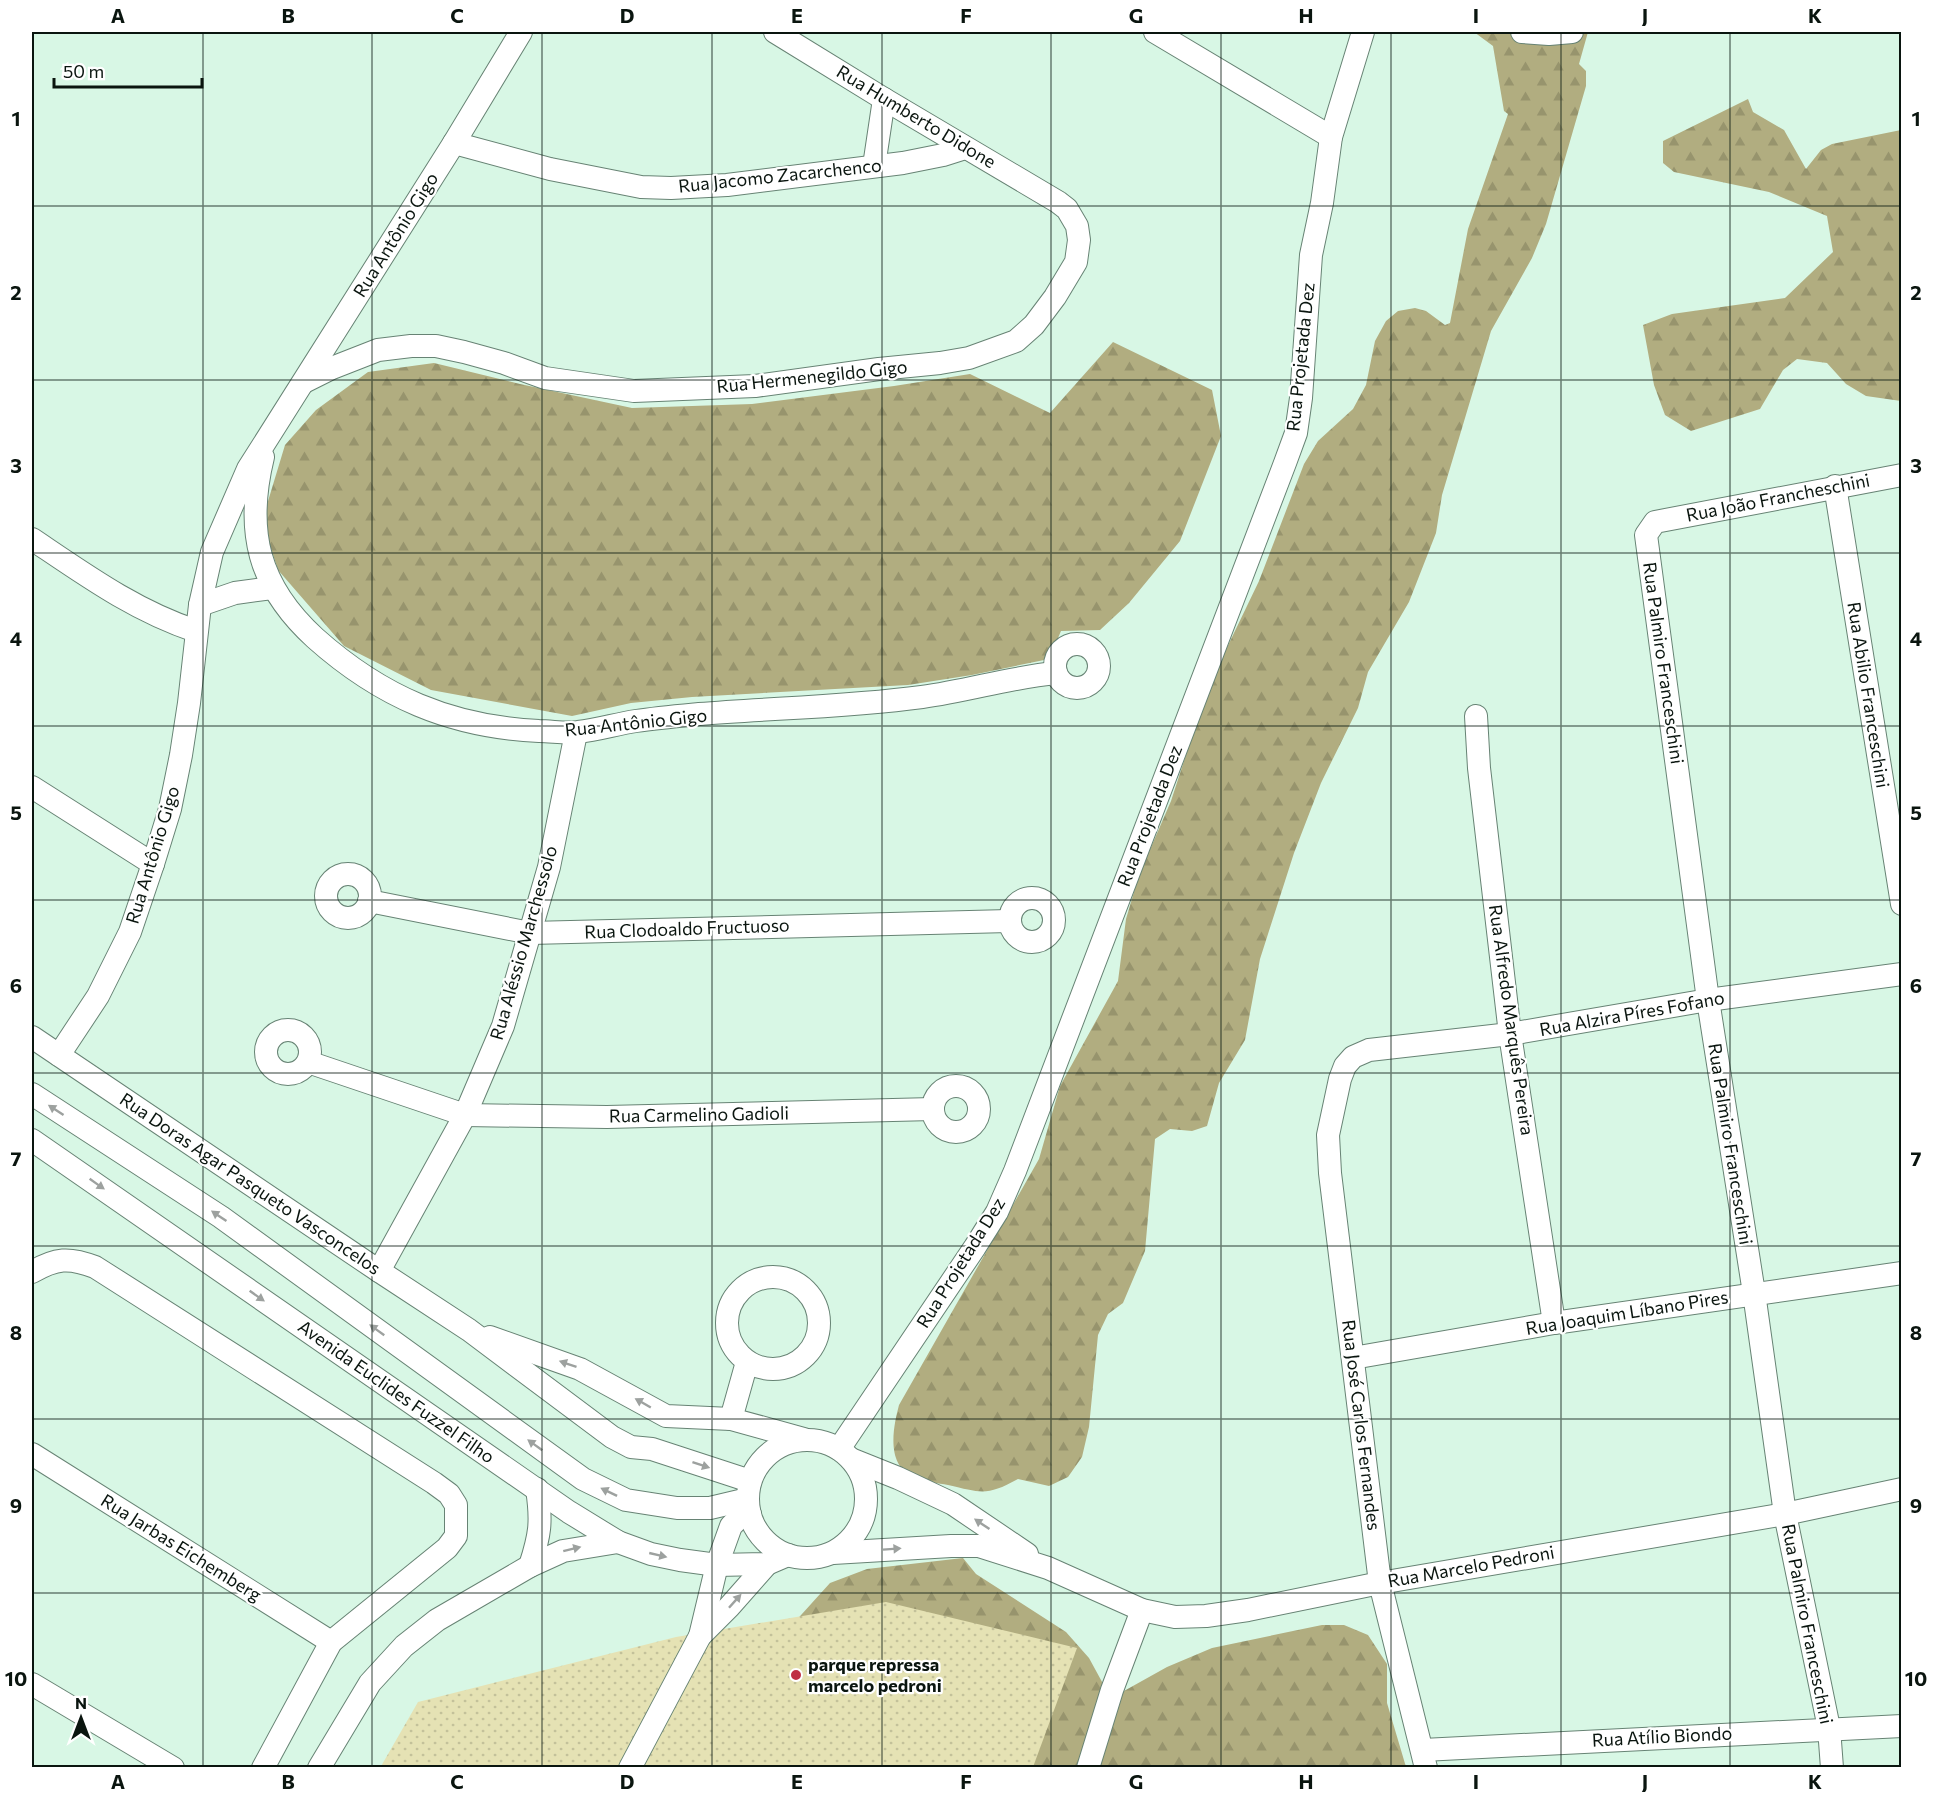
<svg xmlns="http://www.w3.org/2000/svg" width="1933" height="1799" font-family="Commissioner,sans-serif">
	<style>
		.forest { fill: url(#forest-firs) }
		.park { fill: url(#park-dots) }
		.lines { fill: none; stroke-linecap: round; stroke-linejoin: round }
		.minor-casing { stroke: #678374; stroke-width: 24 }
		.minor { stroke: #fff; stroke-width: 22 }
		.oneway { fill: #9da19f }
		.grid { fill: none; stroke: #0a150f; stroke-width: 1.5; stroke-opacity: 0.55 }
		.poi-dot { fill: #bf2e44; stroke: #fff; stroke-width: 2 }
		.labels { text-anchor: middle; stroke-width: 4.5; stroke-linejoin: round; paint-order: stroke }
		.street-label { font-size: 18px; fill: #0a150f; stroke: #fff }
		.poi-label { font-size: 18px; font-weight: bold; fill: #0a150f; stroke: #fff; text-anchor: start }
		.neatline { fill: none; stroke: #0a150f; stroke-width: 2 }
		.grid-label { font-size: 20px; text-anchor: middle; font-weight: bold; fill: #0a150f }
	</style>
	<defs>
		<pattern id="forest-firs" width="22" height="20" patternUnits="userSpaceOnUse" patternTransform="scale(1.5)"><rect width="22" height="20" fill="#b1ad80"/><path d="M5 1l3.5 6h-7zM16 11l3.5 6h-7z" fill="#97946d"/></pattern>
		<pattern id="park-dots" width="8" height="8" patternUnits="userSpaceOnUse" patternTransform="scale(1.5)"><rect width="8" height="8" fill="#e5e2b4"/><path d="M2 2h.1M6 6h.1" fill="none" stroke="#c3c19a" stroke-width="1.8" stroke-linecap="round"/></pattern>
	</defs>
	<rect width="100%" height="100%" fill="#d8f7e5"/>
	<g class="forest">
		<path d="M 1474,32 L 1588,32 L 1579,64 L 1586,71 L 1586,86 L 1546,224 L 1532,258 L 1491,331 L 1442,495 L 1436,533 L 1409,602 L 1368,672 L 1358,708 L 1321,783 L 1294,853 L 1260,959 L 1245,1040 L 1219,1083 L 1207,1126 L 1192,1131 L 1170,1129 L 1155,1139 L 1145,1251 L 1123,1303 L 1108,1314 L 1098,1335 L 1089,1427 L 1082,1457 L 1068,1477 L 1049,1486 L 1018,1479 C 987,1496 982,1493 948,1485 C 938,1483 926,1482 916,1478 C 885,1467 893,1428 899,1405 L 1039,1159 L 1060,1086 L 1118,981 L 1126,919 L 1139,875 L 1171,801 L 1208,687 L 1259,581 L 1304,464 L 1318,441 L 1353,409 L 1366,385 L 1375,341 L 1386,321 L 1398,311 L 1415,308 L 1426,311 L 1445,325 L 1450,323 L 1468,229 L 1508,114 L 1504,111 L 1493,46 Z"/>
		<path d="M 1748,99 L 1753,112 L 1784,130 L 1806,169 L 1821,150 L 1832,144 L 1901,130 L 1901,401 L 1866,396 L 1846,384 L 1827,363 L 1797,359 L 1783,370 L 1760,409 L 1691,431 L 1665,415 L 1654,385 L 1643,325 L 1672,314 L 1785,298 L 1833,252 L 1827,216 L 1769,192 L 1674,172 L 1663,163 L 1663,141 Z"/>
		<path d="M 1113,342 L 1212,390 L 1221,436 L 1180,541 L 1129,603 L 1100,630 L 1061,631 L 1049,659 L 972,675 L 908,685 L 692,697 L 631,703 L 572,716 L 431,690 L 344,646 L 278,570 L 262,521 L 285,445 L 316,410 L 368,372 L 434,363 L 520,384 L 632,408 L 752,404 L 894,386 L 970,374 L 1050,413 Z"/>
		<path d="M 963,1558 L 976,1574 L 1066,1632 L 1089,1658 L 1107,1691 L 1115,1696 L 1167,1667 L 1212,1648 L 1322,1625 L 1344,1625 L 1368,1635 L 1387,1664 L 1387,1703 L 1406,1767 L 651,1768 L 773,1646 L 830,1583 L 867,1569 Z"/>
	</g>
	<path class="park" d="M 886,1602 L 1077,1648 L 1033,1767 L 380,1768 L 418,1702 L 676,1637 Z"/>
	<g class="lines">
		<g class="minor-casing">
			<g id="minor">
				<path d="M 1155,32 L 1331,137"/>
				<path d="M 1522,32 L 1549,34 L 1572,32"/>
				<path d="M 454,143 L 550,169 L 641,187 L 671,188 L 727,185 L 903,163 L 943,155 L 965,148"/>
				<path d="M 874,166 L 884,99"/>
				<path d="M 304,382 L 332,368 L 378,350 L 411,346 L 436,346 L 464,352 L 504,363 L 545,378 L 634,391 L 755,386 L 879,369 L 940,363 L 969,358 L 1016,341 L 1034,325 L 1055,297 L 1076,262 L 1079,240 L 1077,226 L 1067,209 L 1058,202 L 884,99 L 775,32"/>
				<path d="M 263,457 C 245,531 258,586 315,638 C 381,697 451,727 539,731 C 552,731 566,734 578,732 C 598,730 616,724 636,721 C 656,718 678,716 699,714 C 773,708 848,707 922,697 C 968,691 1011,677 1056,673"/>
				<path d="M 1835,486 L 1902,904"/>
				<path d="M 32,539 C 84,574 135,611 196,631"/>
				<path d="M 200,605 L 235,593 L 272,588"/>
				<circle cx="1077" cy="666" r="22"/>
				<path d="M 1476,716 L 1479,768 L 1510,1034 L 1554,1323"/>
				<path d="M 32,787 L 153,864"/>
				<circle cx="348" cy="896" r="22"/>
				<circle cx="1032" cy="920" r="22"/>
				<path d="M 369,901 L 530,933 L 1009,921"/>
				<circle cx="288" cy="1052" r="22"/>
				<path d="M 32,1037 L 379,1271 L 469,1330 L 612,1437 L 631,1447 L 652,1449 L 750,1481"/>
				<path d="M 59,1055 L 98,996 L 130,932 L 153,864 L 170,809 L 181,755 L 189,703 L 200,605 L 212,552 L 248,469 L 454,143 L 521,32"/>
				<path d="M 308,1062 L 465,1115 L 607,1117 L 933,1109"/>
				<circle cx="956" cy="1109" r="23"/>
				<path d="M 32,1094 L 221,1217 L 583,1479 L 626,1500 L 677,1508 L 710,1508 L 748,1499"/>
				<path d="M 32,1140 L 569,1512 L 618,1542 L 651,1554 L 680,1560 L 717,1565 L 767,1564 L 788,1555"/>
				<path d="M 379,1271 L 465,1115 L 503,1026 L 549,867 L 576,733"/>
				<path d="M 32,1272 C 56,1258 69,1257 95,1267 L 434,1483 L 449,1494 L 456,1505 L 456,1536 L 447,1548 L 331,1642 L 263,1768"/>
				<circle cx="773" cy="1323" r="46"/>
				<path d="M 490,1337 L 580,1369 L 666,1416 L 731,1419 L 804,1439"/>
				<path d="M 1353,1358 L 1554,1323 L 1902,1273"/>
				<path d="M 731,1419 L 747,1362"/>
				<circle cx="807" cy="1499" r="59"/>
				<path d="M 839,1449 L 975,1247 L 997,1212 L 1015,1171 L 1285,463 L 1296,433 L 1301,398 L 1311,255 L 1322,203 L 1331,137 L 1363,32"/>
				<path d="M 32,1454 L 331,1642"/>
				<path d="M 853,1460 L 898,1478 L 953,1504 L 1027,1554"/>
				<path d="M 833,1553 L 951,1546 L 979,1546 L 1048,1568 L 1142,1610 L 1175,1617 L 1206,1616 L 1248,1610 L 1380,1583 L 1785,1514 L 1902,1489"/>
				<path d="M 530,1566 C 540,1535 542,1522 537,1489"/>
				<path d="M 700,1636 L 729,1607 L 767,1564"/>
				<path d="M 32,1684 L 173,1768"/>
				<path d="M 1423,1750 L 1902,1726"/>
				<path d="M 319,1768 L 370,1683 L 404,1646 L 437,1620 L 530,1566 L 563,1551 L 618,1542"/>
				<path d="M 630,1768 L 700,1636 L 717,1565 L 731,1526 L 739,1518 L 750,1514"/>
				<path d="M 1088,1768 L 1112,1690 L 1142,1610"/>
				<path d="M 1426,1768 L 1380,1583 L 1330,1173 L 1328,1135 L 1340,1079 L 1345,1066 L 1353,1057 L 1369,1050 L 1510,1034 L 1708,1000 L 1902,974"/>
				<path d="M 1832,1768 L 1829,1728 L 1785,1514 L 1754,1293 L 1708,1000 L 1646,535 L 1655,522 L 1902,475"/>
			</g>
		</g>
		<use href="#minor" class="minor"/>
	</g>
	<defs><path id="oneway-solid" d="M-6-.8H1V-3.2L6.5 0L1 3.2V.8H-6Z" transform="scale(1.5)"/></defs>
	<g class="oneway">
		<use href="#oneway-solid" transform="translate(56 1110) rotate(-147)"/>
		<use href="#oneway-solid" transform="translate(97 1184) rotate(35)"/>
		<use href="#oneway-solid" transform="translate(219 1216) rotate(-146)"/>
		<use href="#oneway-solid" transform="translate(257 1296) rotate(35)"/>
		<use href="#oneway-solid" transform="translate(377 1330) rotate(-144)"/>
		<use href="#oneway-solid" transform="translate(568 1364) rotate(-161)"/>
		<use href="#oneway-solid" transform="translate(643 1403) rotate(-150)"/>
		<use href="#oneway-solid" transform="translate(535 1445) rotate(-144)"/>
		<use href="#oneway-solid" transform="translate(701 1465) rotate(18)"/>
		<use href="#oneway-solid" transform="translate(609 1492) rotate(-154)"/>
		<use href="#oneway-solid" transform="translate(982 1524) rotate(-146)"/>
		<use href="#oneway-solid" transform="translate(572 1549) rotate(-14)"/>
		<use href="#oneway-solid" transform="translate(892 1549) rotate(-4)"/>
		<use href="#oneway-solid" transform="translate(658 1555) rotate(13)"/>
		<use href="#oneway-solid" transform="translate(735 1601) rotate(-48)"/>
	</g>
	<path class="grid" d="M 203,32 L 203,1768M 372,32 L 372,1768M 542,32 L 542,1768M 712,32 L 712,1768M 882,32 L 882,1768M 1051,32 L 1051,1768M 1221,32 L 1221,1768M 1391,32 L 1391,1768M 1561,32 L 1561,1768M 1730,32 L 1730,1768M 32,206 L 1902,206M 32,380 L 1902,380M 32,553 L 1902,553M 32,726 L 1902,726M 32,900 L 1902,900M 32,1073 L 1902,1073M 32,1246 L 1902,1246M 32,1419 L 1902,1419M 32,1593 L 1902,1593"/>
	<circle class="poi-dot" cx="796" cy="1675" r="6"/>
	<g class="labels">
		<g class="street-label">
			<text transform="translate(916 117) rotate(31)" y="6">Rua Humberto Didone</text>
			<text transform="translate(780 176) rotate(-6)" y="6">Rua Jacomo Zacarchenco</text>
			<text transform="translate(396 235) rotate(-58)" y="6">Rua Antônio Gigo</text>
			<text transform="translate(1301 357) rotate(-84)" y="6">Rua Projetada Dez</text>
			<text transform="translate(812 377) rotate(-6)" y="6">Rua Hermenegildo Gigo</text>
			<text transform="translate(1778 498) rotate(-11)" y="6">Rua João Francheschini</text>
			<text transform="translate(1663 663) rotate(82)" y="6">Rua Palmiro Franceschini</text>
			<text transform="translate(1868 695) rotate(81)" y="6">Rua Abilio Franceschini</text>
			<text transform="translate(636 723) rotate(-6)" y="6">Rua Antônio Gigo</text>
			<text transform="translate(1150 816) rotate(-69)" y="6">Rua Projetada Dez</text>
			<text transform="translate(153 855) rotate(-73)" y="6">Rua Antônio Gigo</text>
			<text transform="translate(687 929) rotate(-2)" y="6">Rua Clodoaldo Fructuoso</text>
			<text transform="translate(524 943) rotate(-74)" y="6">Rua Aléssio Marchessolo</text>
			<text transform="translate(1632 1014) rotate(-10)" y="6">Rua Alzira Píres Fofano</text>
			<text transform="translate(1511 1020) rotate(82)" y="6">Rua Alfredo Marquês Pereira</text>
			<text transform="translate(699 1115) rotate(-1)" y="6">Rua Carmelino Gadioli</text>
			<text transform="translate(1730 1144) rotate(81)" y="6">Rua Palmiro Franceschini</text>
			<text transform="translate(250 1184) rotate(34)" y="6">Rua Doras Agar Pasqueto Vasconcelos</text>
			<text transform="translate(961 1263) rotate(-58)" y="6">Rua Projetada Dez</text>
			<text transform="translate(1627 1313) rotate(-9)" y="6">Rua Joaquim Líbano Pires</text>
			<text transform="translate(396 1392) rotate(35)" y="6">Avenida Euclides Fuzzel Filho</text>
			<text transform="translate(1361 1425) rotate(83)" y="6">Rua José Carlos Fernandes</text>
			<text transform="translate(181 1548) rotate(32)" y="6">Rua Jarbas Eichemberg</text>
			<text transform="translate(1471 1567) rotate(-10)" y="6">Rua Marcelo Pedroni</text>
			<text transform="translate(1807 1624) rotate(79)" y="6">Rua Palmiro Franceschini</text>
			<text transform="translate(1662 1737) rotate(-3)" y="6">Rua Atílio Biondo</text>
		</g>
		<g class="poi-label">
			<text x="808" y="1671">parque repressa<tspan x="808" dy="21">marcelo pedroni</tspan></text>
		</g>
	</g>
	<rect width="1933" height="1799" fill="none" stroke="#ffffff" stroke-width="66"/>
	<g transform="translate(81 1718)" stroke="#ffffff" stroke-width="4.5" paint-order="stroke">
	<path d="M0-4.5L10 22L0 15L-10 22Z" fill="#0a150f"/>
	<text y="-9" font-size="16" font-weight="bold" text-anchor="middle" fill="#0a150f">N</text>
	</g>
	<path d="M54 78v9h148v-9" fill="none" stroke="#0a150f" stroke-width="3"/>
	<text x="63" y="78" font-size="18" fill="#0a150f" stroke="#ffffff" stroke-width="4.5" paint-order="stroke">50 m</text>
	<rect x="33" y="33" width="1867" height="1733" class="neatline"/>
	<g class="grid-label">
		<text x="118" y="23">A</text>
		<text x="288" y="23">B</text>
		<text x="457" y="23">C</text>
		<text x="627" y="23">D</text>
		<text x="797" y="23">E</text>
		<text x="966" y="23">F</text>
		<text x="1136" y="23">G</text>
		<text x="1306" y="23">H</text>
		<text x="1476" y="23">I</text>
		<text x="1645" y="23">J</text>
		<text x="1815" y="23">K</text>
		<text x="16" y="126">1</text>
		<text x="1916" y="126">1</text>
		<text x="16" y="300">2</text>
		<text x="1916" y="300">2</text>
		<text x="16" y="473">3</text>
		<text x="1916" y="473">3</text>
		<text x="16" y="646">4</text>
		<text x="1916" y="646">4</text>
		<text x="16" y="820">5</text>
		<text x="1916" y="820">5</text>
		<text x="16" y="993">6</text>
		<text x="1916" y="993">6</text>
		<text x="16" y="1166">7</text>
		<text x="1916" y="1166">7</text>
		<text x="16" y="1340">8</text>
		<text x="1916" y="1340">8</text>
		<text x="16" y="1513">9</text>
		<text x="1916" y="1513">9</text>
		<text x="16" y="1686">10</text>
		<text x="1916" y="1686">10</text>
		<text x="118" y="1789">A</text>
		<text x="288" y="1789">B</text>
		<text x="457" y="1789">C</text>
		<text x="627" y="1789">D</text>
		<text x="797" y="1789">E</text>
		<text x="966" y="1789">F</text>
		<text x="1136" y="1789">G</text>
		<text x="1306" y="1789">H</text>
		<text x="1476" y="1789">I</text>
		<text x="1645" y="1789">J</text>
		<text x="1815" y="1789">K</text>
	</g>
</svg>
